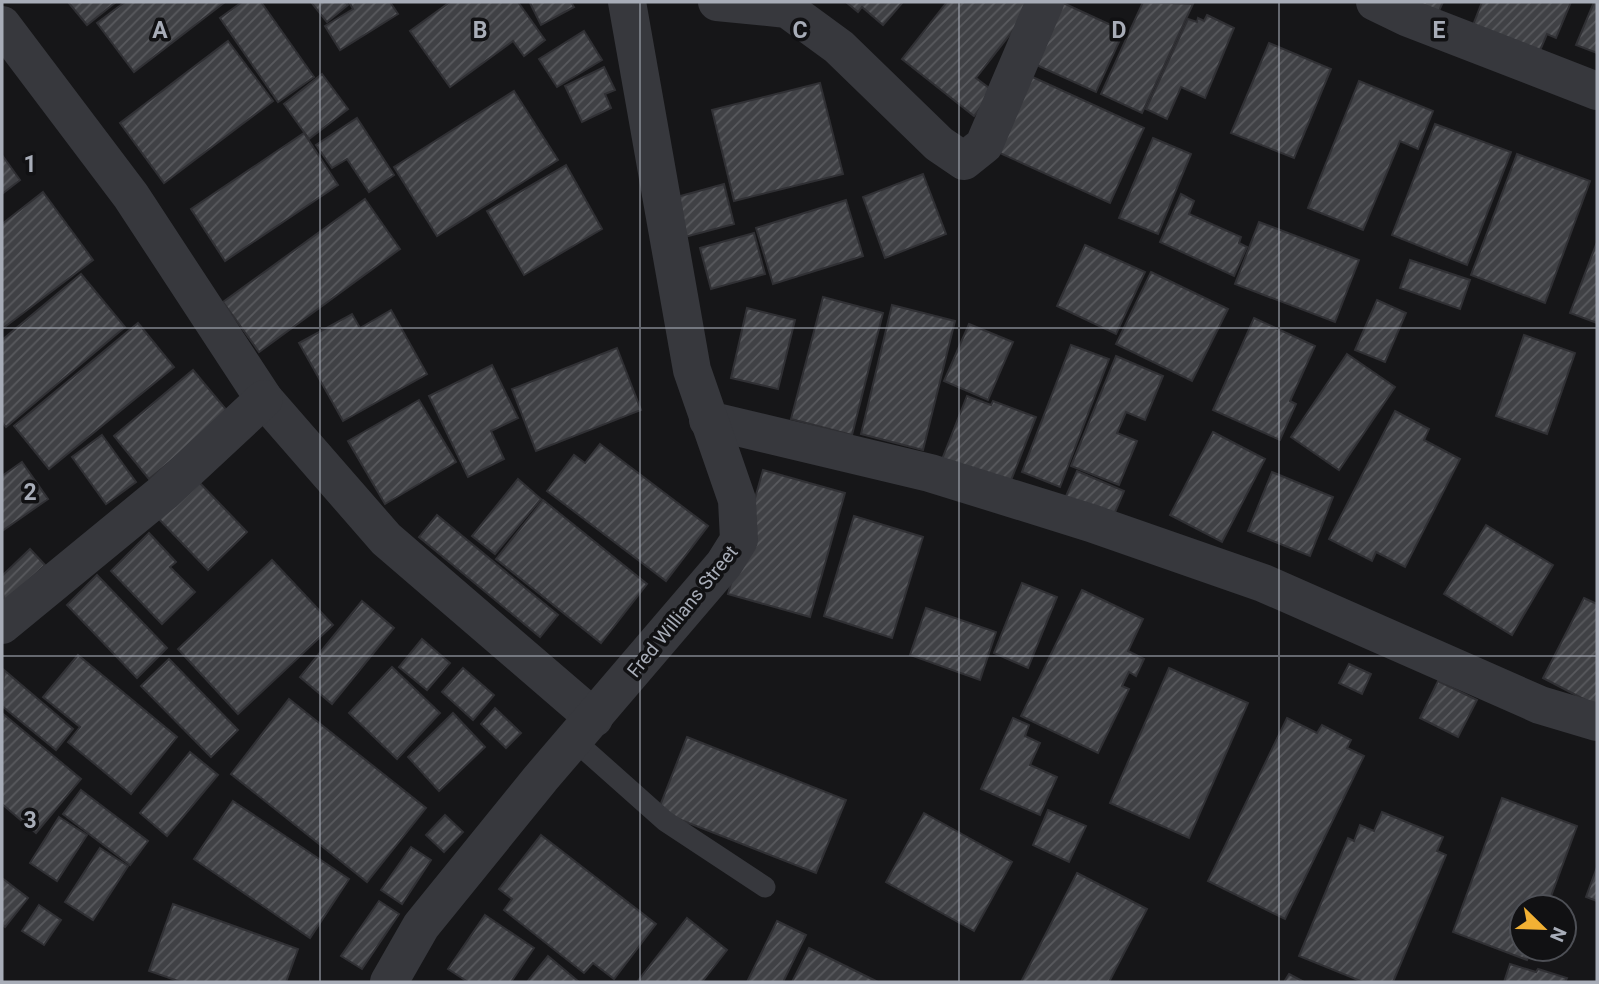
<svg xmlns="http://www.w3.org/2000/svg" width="1599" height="984" font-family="Roboto,sans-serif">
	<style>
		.building { fill: url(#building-hatch); stroke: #303034; stroke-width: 2 }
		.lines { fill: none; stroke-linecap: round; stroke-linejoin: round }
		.service { stroke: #37383d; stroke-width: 21 }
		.minor { stroke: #37383d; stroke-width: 38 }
		.grid { fill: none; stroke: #a8adb8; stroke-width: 2; stroke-opacity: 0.55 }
		.labels { text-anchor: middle; stroke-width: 7; stroke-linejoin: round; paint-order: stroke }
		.street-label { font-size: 19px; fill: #a8adb8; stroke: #111113 }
		.grid-label { font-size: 23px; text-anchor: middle; font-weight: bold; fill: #a8adb8; stroke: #111113; stroke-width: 7; stroke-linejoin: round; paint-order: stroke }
	</style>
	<defs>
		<pattern id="building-hatch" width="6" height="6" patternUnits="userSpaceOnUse" patternTransform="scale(1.75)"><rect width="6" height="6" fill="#404145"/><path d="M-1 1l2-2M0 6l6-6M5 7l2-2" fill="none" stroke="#595a5e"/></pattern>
	</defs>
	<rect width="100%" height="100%" fill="#161618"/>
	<g class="building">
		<path d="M 68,2 L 116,2 L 87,25 Z"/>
		<path d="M 125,2 L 225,2 L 134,72 L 97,23 Z"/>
		<path d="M 242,2 L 261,2 L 314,77 L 278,102 L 220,18 Z"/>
		<path d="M 311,2 L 345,2 L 348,5 L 327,22 Z"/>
		<path d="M 349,2 L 390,2 L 398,14 L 340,50 L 325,26 L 353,9 Z"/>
		<path d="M 450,2 L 518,2 L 545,40 L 524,56 L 513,41 L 450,87 L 410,31 Z"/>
		<path d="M 532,2 L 571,2 L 574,7 L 541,25 L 530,3 Z"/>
		<path d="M 846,2 L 903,2 L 883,25 L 862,7 L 858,12 Z"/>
		<path d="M 947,2 L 1027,2 L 1032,6 L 976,78 L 993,91 L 974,116 L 902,59 Z"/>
		<path d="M 1061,2 L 1124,31 L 1096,92 L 1032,63 Z"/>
		<path d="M 1143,2 L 1193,4 L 1142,113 L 1101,94 Z"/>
		<path d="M 1414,2 L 1443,2 L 1438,13 Z"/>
		<path d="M 1482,2 L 1571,2 L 1556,38 L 1547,34 L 1536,60 L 1470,33 Z"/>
		<path d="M 1594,2 L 1597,2 L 1597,53 L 1576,45 Z"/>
		<path d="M 1207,15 L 1234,28 L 1205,98 L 1181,87 L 1167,119 L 1146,109 L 1188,19 L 1197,22 L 1198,18 L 1204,21 Z"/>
		<path d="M 584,31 L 602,60 L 557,87 L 539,59 Z"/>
		<path d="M 228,41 L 273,101 L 164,183 L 120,123 Z"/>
		<path d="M 1269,43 L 1331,69 L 1294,158 L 1231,133 Z"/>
		<path d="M 604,67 L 615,90 L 605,94 L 611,108 L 582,122 L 565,86 Z"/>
		<path d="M 322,74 L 348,109 L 309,139 L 284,104 Z"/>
		<path d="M 1026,74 L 1144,128 L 1110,203 L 991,149 Z"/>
		<path d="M 1359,81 L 1433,111 L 1418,149 L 1400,141 L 1363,230 L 1308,208 Z"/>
		<path d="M 820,83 L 843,174 L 734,201 L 712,110 Z"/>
		<path d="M 514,91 L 558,160 L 437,236 L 394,167 Z"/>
		<path d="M 357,118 L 394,175 L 369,192 L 347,159 L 332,168 L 316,145 Z"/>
		<path d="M 1435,124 L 1511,152 L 1467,265 L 1392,235 Z"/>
		<path d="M 304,133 L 338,185 L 225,261 L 191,209 Z"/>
		<path d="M 1153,138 L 1191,154 L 1158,234 L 1119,218 Z"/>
		<path d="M 1517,154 L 1590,181 L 1545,303 L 1471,275 Z"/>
		<path d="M 2,155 L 20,180 L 2,194 Z"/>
		<path d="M 566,165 L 602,229 L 524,275 L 487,211 Z"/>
		<path d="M 923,174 L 946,234 L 885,258 L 863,197 Z"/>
		<path d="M 724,184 L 734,224 L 677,239 L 666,200 Z"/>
		<path d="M 43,192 L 93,260 L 2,329 L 2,224 Z"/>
		<path d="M 1181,194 L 1194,201 L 1189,214 L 1241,237 L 1239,243 L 1247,247 L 1234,276 L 1160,242 Z"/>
		<path d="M 365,199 L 400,249 L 259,352 L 223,302 Z"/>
		<path d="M 846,200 L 863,256 L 773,284 L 756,228 Z"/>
		<path d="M 1259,222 L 1359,260 L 1335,322 L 1235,284 Z"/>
		<path d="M 754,233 L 765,274 L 711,289 L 700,248 Z"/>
		<path d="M 1597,242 L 1597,323 L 1570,313 Z"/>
		<path d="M 1085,245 L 1145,272 L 1116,334 L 1057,306 Z"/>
		<path d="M 1410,260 L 1470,280 L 1460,309 L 1400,288 Z"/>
		<path d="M 1151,272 L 1228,309 L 1192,381 L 1116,344 Z"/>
		<path d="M 81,274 L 125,327 L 6,427 L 2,422 L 2,340 Z"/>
		<path d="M 823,297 L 883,313 L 852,435 L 791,419 Z"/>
		<path d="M 1377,300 L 1406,313 L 1385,362 L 1355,350 Z"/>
		<path d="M 892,305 L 955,321 L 923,450 L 861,434 Z"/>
		<path d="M 747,308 L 795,320 L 778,389 L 731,378 Z"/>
		<path d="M 391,310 L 427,374 L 343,421 L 299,343 L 352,314 L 360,328 Z"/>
		<path d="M 1254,318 L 1315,346 L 1290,401 L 1296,404 L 1280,440 L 1213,410 Z"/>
		<path d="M 138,323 L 174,367 L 49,469 L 14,426 Z"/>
		<path d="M 969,324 L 1013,342 L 988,400 L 944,381 Z"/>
		<path d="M 1524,335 L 1575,353 L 1547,434 L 1496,416 Z"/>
		<path d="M 1071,345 L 1109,359 L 1060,487 L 1022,472 Z"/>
		<path d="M 617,348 L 641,410 L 536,451 L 512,389 Z"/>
		<path d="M 1347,354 L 1395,387 L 1339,470 L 1291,437 Z"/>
		<path d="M 1116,356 L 1163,376 L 1145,420 L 1126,412 L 1117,433 L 1137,441 L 1119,485 L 1071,466 Z"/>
		<path d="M 492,365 L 518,418 L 491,431 L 504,459 L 468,477 L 429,396 Z"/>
		<path d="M 193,370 L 229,413 L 149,479 L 114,436 Z"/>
		<path d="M 967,396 L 991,405 L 993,401 L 1036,417 L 1006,493 L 939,467 Z"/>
		<path d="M 419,400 L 456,462 L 385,504 L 348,441 Z"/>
		<path d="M 1395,411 L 1429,429 L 1424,440 L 1460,459 L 1405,567 L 1376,552 L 1372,561 L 1329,539 Z"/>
		<path d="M 1213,432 L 1265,459 L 1222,542 L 1170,515 Z"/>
		<path d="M 102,435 L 136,482 L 106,504 L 72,457 Z"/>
		<path d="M 600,444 L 708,526 L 666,581 L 547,491 L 574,455 L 585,463 Z"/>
		<path d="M 22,462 L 48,499 L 2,531 L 2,476 Z"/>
		<path d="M 763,470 L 845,493 L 810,617 L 728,594 Z"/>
		<path d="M 1077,471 L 1124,491 L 1110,524 L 1063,503 Z"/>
		<path d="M 1272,472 L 1333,497 L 1310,556 L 1248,531 Z"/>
		<path d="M 195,478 L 247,532 L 208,570 L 156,516 Z"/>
		<path d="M 518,479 L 541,499 L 495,554 L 472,536 Z"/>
		<path d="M 543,500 L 647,584 L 601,643 L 496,559 Z"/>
		<path d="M 437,515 L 558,615 L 540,637 L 419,537 Z"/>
		<path d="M 854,516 L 923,537 L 892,638 L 824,616 Z"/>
		<path d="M 1486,525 L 1553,565 L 1512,635 L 1444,594 Z"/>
		<path d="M 149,533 L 176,562 L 170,567 L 195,592 L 162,624 L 111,571 Z"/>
		<path d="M 30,549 L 45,565 L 4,604 L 2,576 Z"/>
		<path d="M 272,560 L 333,625 L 238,714 L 178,649 Z"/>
		<path d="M 97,575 L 167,648 L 137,678 L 67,605 Z"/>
		<path d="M 1022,583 L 1057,597 L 1028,668 L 994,653 Z"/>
		<path d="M 1082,590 L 1143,619 L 1128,651 L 1144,659 L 1136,676 L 1129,672 L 1122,686 L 1129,689 L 1098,753 L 1021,716 Z"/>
		<path d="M 1584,598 L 1597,604 L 1597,706 L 1543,678 Z"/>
		<path d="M 362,601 L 394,628 L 332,704 L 300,677 Z"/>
		<path d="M 926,608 L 996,632 L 980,680 L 910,655 Z"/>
		<path d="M 422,639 L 450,663 L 427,690 L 399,667 Z"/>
		<path d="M 78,655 L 177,737 L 131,794 L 68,742 L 80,727 L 43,697 Z"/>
		<path d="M 169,659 L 238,730 L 211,757 L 141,686 Z"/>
		<path d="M 1349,664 L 1371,674 L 1362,694 L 1339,683 Z"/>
		<path d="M 392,667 L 440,713 L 397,759 L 349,713 Z"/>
		<path d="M 463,668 L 494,695 L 473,720 L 442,692 Z"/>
		<path d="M 1169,668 L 1248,703 L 1189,838 L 1110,803 Z"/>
		<path d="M 4,670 L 73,729 L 56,750 L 2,706 Z"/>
		<path d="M 1438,681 L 1477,700 L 1458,737 L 1420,718 Z"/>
		<path d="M 289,699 L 426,808 L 367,882 L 231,774 Z"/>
		<path d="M 495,708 L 521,733 L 506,748 L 481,724 Z"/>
		<path d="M 2,713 L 81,779 L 36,833 L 2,804 Z"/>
		<path d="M 453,713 L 485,747 L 439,791 L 408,757 Z"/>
		<path d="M 1013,718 L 1029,725 L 1025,736 L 1040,743 L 1030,765 L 1057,777 L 1040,815 L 981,789 Z"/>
		<path d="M 1287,718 L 1317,733 L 1322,725 L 1351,740 L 1347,748 L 1364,756 L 1285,919 L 1208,881 Z"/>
		<path d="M 687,737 L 846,800 L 816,873 L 658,811 Z"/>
		<path d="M 190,752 L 218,775 L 167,836 L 140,813 Z"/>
		<path d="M 81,790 L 148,841 L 130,865 L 63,814 Z"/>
		<path d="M 1502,798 L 1577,826 L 1547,907 L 1522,907 L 1522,949 L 1532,949 L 1527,960 L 1453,932 Z"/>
		<path d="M 233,801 L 349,879 L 310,938 L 194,859 Z"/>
		<path d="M 1048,810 L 1086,826 L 1069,862 L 1033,845 Z"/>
		<path d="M 1382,812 L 1443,837 L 1437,851 L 1446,855 L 1393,982 L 1363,982 L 1299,956 L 1348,838 L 1354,841 L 1360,825 L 1374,831 Z"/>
		<path d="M 924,813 L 1012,862 L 974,931 L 886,882 Z"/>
		<path d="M 445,815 L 463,832 L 444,852 L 426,835 Z"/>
		<path d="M 59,817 L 87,835 L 57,881 L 30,863 Z"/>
		<path d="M 541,835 L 656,924 L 614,979 L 593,963 L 584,973 L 504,910 L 512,899 L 499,889 Z"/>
		<path d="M 411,847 L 431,860 L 402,904 L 381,890 Z"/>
		<path d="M 100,848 L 128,866 L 93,920 L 65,902 Z"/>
		<path d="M 1597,867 L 1597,901 L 1586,897 Z"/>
		<path d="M 1077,873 L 1147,909 L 1109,982 L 1021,982 Z"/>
		<path d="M 2,878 L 28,898 L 5,927 L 2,924 Z"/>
		<path d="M 379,901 L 399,914 L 362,969 L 341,956 Z"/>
		<path d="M 173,904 L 298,949 L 286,982 L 181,982 L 149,971 Z"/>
		<path d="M 39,905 L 61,920 L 44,945 L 22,931 Z"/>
		<path d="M 485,915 L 534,948 L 511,982 L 468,982 L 448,969 Z"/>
		<path d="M 687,918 L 727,950 L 702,982 L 637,982 Z"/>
		<path d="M 777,921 L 806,935 L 783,982 L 747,982 Z"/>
		<path d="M 809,948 L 878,982 L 792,982 Z"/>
		<path d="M 548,956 L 579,982 L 527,982 Z"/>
		<path d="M 1510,964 L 1536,972 L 1538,969 L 1567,978 L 1565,982 L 1504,982 Z"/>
		<path d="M 1289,974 L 1304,982 L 1284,982 Z"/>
	</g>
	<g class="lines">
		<path class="service" d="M 574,740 L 665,821 L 765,887"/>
		<g class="minor">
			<path d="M 717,2 L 787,9 L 839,47 L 939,144 L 964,161 L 984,145 L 1045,2"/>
			<path d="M 1375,2 L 1406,17 L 1597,91"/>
			<path d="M 2,25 L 131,196 L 264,399 L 386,539 L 594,718"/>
			<path d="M 708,420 L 930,473 L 1091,523 L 1263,583 L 1540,705 L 1597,722"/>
			<path d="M 2,625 L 164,492 L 264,399"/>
			<path d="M 389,982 L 421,926 L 541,778 L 724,564 L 739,540 L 737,500 L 692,370 L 627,2"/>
		</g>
	</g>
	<path class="grid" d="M 320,2 L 320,982M 640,2 L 640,982M 959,2 L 959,982M 1279,2 L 1279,982M 2,328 L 1597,328M 2,656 L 1597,656"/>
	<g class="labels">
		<g class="street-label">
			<text transform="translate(682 611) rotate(-51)" y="7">Fred Willians Street</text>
		</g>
	</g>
	<g class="grid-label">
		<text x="160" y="38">A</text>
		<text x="480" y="38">B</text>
		<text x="800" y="38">C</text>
		<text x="1119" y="38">D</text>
		<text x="1439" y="38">E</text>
		<text x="30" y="172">1</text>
		<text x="30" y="500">2</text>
		<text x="30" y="828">3</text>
	</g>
	<rect width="1599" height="984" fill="none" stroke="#a8adb8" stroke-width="7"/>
	<g transform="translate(1543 928) rotate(113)"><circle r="33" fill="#111113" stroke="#4d4f55" stroke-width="2"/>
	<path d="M0-5L12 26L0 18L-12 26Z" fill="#f2b134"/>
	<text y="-10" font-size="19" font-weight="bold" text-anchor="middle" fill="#a8adb8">N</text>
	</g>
</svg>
